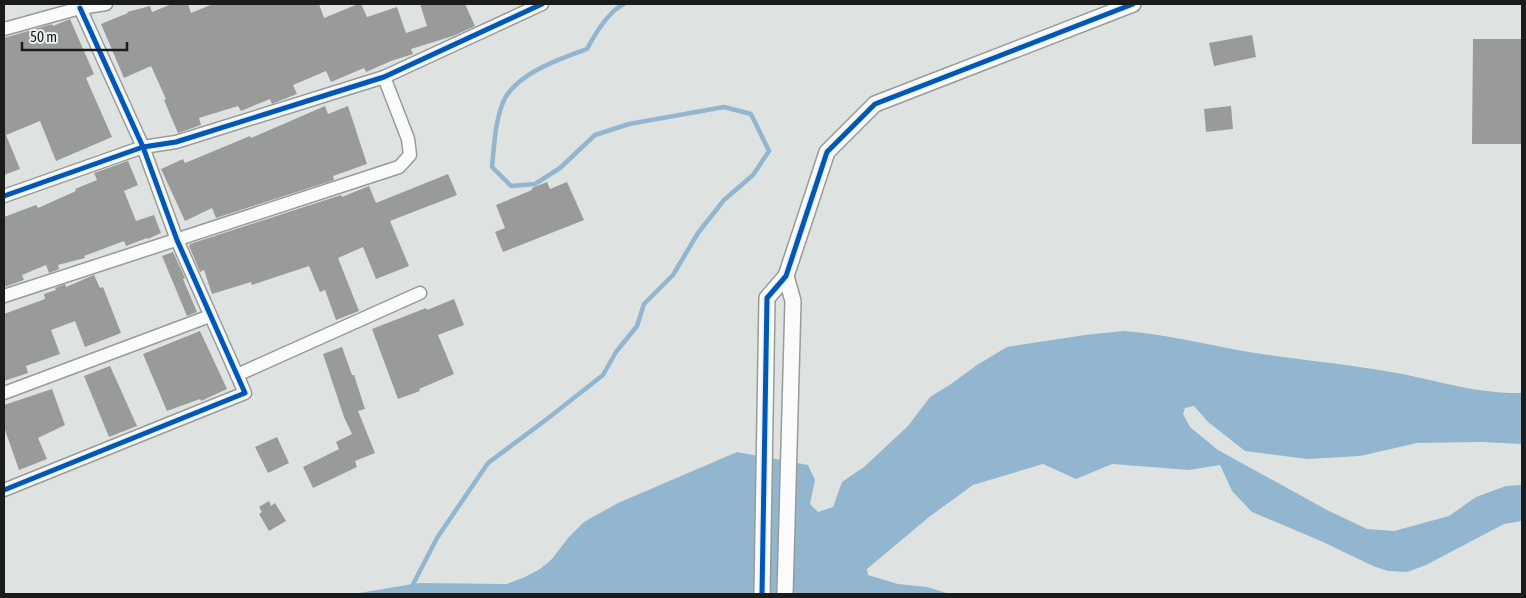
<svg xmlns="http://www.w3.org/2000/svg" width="1526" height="598" font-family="'Asap Condensed',sans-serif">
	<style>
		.water { fill: #92b6d0 }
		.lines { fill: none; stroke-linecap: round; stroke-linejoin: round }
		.stream { stroke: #92b6d0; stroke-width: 4.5 }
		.building { fill: #989b99 }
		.minor-casing { stroke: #989b9a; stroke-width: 15 }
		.tertiary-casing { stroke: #989b9a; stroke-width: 18 }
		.minor { stroke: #fafbfa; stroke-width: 12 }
		.tertiary { stroke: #fafbfa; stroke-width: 15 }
		.cycleway-casing { stroke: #e9f2f0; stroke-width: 8 }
		.cycleway { stroke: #0057b8; stroke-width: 5 }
	</style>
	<rect width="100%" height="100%" fill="#dee3e1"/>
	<path class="water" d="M 1123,331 C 1168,334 1211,346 1255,353 C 1300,360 1346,364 1391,372 C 1436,380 1476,394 1522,393 L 1522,444 L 1481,442 L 1417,443 L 1360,456 L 1308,459 L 1245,451 L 1208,422 L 1194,406 L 1185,408 L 1183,414 L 1190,427 L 1218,450 L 1327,510 L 1367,529 L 1394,531 L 1449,516 L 1476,497 L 1506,486 L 1522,485 L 1522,521 L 1504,524 L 1426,565 L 1407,572 L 1388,571 L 1373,566 L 1323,542 L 1252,512 L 1232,491 L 1220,465 L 1189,470 L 1112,464 L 1076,479 L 1043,464 L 973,485 L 929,517 L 867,569 L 868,575 L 898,584 L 927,587 L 950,594 L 353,594 L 419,583 L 507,584 L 525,577 L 540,569 L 552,559 L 568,538 L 584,522 L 618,503 L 737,452 L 808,465 L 815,480 L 810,504 L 818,512 L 833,507 L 842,482 L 864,467 L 908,426 L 930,397 L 951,384 L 977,365 L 1007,347 L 1085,335 Z"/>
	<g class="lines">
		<path class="stream" d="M 408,594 L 437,538 L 488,463 L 547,419 L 603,375 L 616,352 L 637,326 L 644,304 L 673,275 L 698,233 L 724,200 L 753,175 L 769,151 L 751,114 L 724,107 L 629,124 L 595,135 L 560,168 L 535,184 L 511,186 L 492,167 C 494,147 495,124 502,105 C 512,75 559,59 587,49 C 595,34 609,11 624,4"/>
	</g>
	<g class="building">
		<path d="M 172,4 L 188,4 L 191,13 L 213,4 L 319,4 L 324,18 L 358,4 L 361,4 L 367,17 L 397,7 L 406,33 L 427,26 L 420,4 L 465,4 L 475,26 L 453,36 L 411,49 L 413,54 L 391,61 L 366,72 L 364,68 L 331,82 L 326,71 L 293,85 L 297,94 L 279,101 L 272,104 L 270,99 L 241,111 L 238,106 L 199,118 L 201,125 L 178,133 L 164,100 L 166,99 L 151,66 L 124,78 L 101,24 L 128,13 L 127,12 L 150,6 L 152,12 Z"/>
		<path d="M 70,19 L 94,74 L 86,78 L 112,137 L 56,161 L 40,121 L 6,135 L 20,169 L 4,175 L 4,38 L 52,24 L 53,26 Z"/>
		<path d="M 1252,35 L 1256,57 L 1214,66 L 1209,43 Z"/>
		<path d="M 1473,39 L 1522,39 L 1522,144 L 1472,144 Z"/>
		<path d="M 325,106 L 328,114 L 348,106 L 367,164 L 333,176 L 334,180 L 216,218 L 212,208 L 185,221 L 161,169 L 183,159 L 185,163 L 250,136 L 251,138 Z"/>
		<path d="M 1231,106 L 1233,129 L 1206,132 L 1204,109 Z"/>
		<path d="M 128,161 L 138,185 L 124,191 L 136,221 L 154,215 L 161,233 L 148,239 L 147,238 L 126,246 L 124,241 L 84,256 L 85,258 L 58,265 L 59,269 L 49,273 L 46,265 L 22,275 L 24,280 L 4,287 L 4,217 L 36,205 L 38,208 L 76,191 L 75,189 L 97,180 L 94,173 Z"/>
		<path d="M 448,174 L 457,195 L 390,221 L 409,266 L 376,279 L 363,247 L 338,258 L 359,311 L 336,320 L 325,290 L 320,292 L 309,266 L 252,285 L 251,282 L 212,294 L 204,270 L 200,272 L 189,246 L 190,244 L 341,195 L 342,197 L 369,186 L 376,203 Z"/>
		<path d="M 547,182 L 550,189 L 567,182 L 584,220 L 503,252 L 495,232 L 505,228 L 496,205 L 532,190 L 532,188 Z"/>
		<path d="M 173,252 L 185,278 L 183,279 L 197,312 L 187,316 L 162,256 Z"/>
		<path d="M 94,275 L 100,288 L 103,287 L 121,333 L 85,347 L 75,321 L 51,330 L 60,354 L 26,366 L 28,373 L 4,381 L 4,314 L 45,299 L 44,294 L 56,290 L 55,288 L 65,284 L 66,287 Z"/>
		<path d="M 454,299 L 464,325 L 438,335 L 454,374 L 419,389 L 420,391 L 398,399 L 372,329 L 426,308 L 427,310 Z"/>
		<path d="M 200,331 L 227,389 L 201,401 L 200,399 L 167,411 L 143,354 Z"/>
		<path d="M 342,347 L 352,375 L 354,375 L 365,409 L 358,411 L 375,453 L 355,461 L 357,467 L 313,488 L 303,467 L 339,449 L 336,442 L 352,434 L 344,417 L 323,354 Z"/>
		<path d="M 110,366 L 137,426 L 109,437 L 84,376 Z"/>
		<path d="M 52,389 L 65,425 L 38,438 L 47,459 L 19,470 L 4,427 L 4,405 Z"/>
		<path d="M 277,437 L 289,463 L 268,473 L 255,447 Z"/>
		<path d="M 269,501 L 271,506 L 275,503 L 286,521 L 269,531 L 259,514 L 262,512 L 259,507 Z"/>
	</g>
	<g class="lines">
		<g class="minor-casing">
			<g id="minor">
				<path d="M 4,29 L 80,8 L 106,4"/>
				<path d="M 4,196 L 143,147 L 176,142 L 384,77 L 542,4"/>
				<path d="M 4,296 L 399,167 L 410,155 L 408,139 L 384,77"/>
				<path d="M 237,375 L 420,293"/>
				<path d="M 4,393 L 210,316"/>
				<path d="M 4,490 L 245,393 L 177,240 L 143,147 L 80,8"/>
			</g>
		</g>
		<g class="tertiary-casing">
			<g id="tertiary">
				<path d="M 762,594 L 767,298 L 786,276 L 827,152 L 875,104 L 1133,4"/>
				<path d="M 785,594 L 793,301 L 786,276"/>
			</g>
		</g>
		<use href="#minor" class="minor"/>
		<use href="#tertiary" class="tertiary"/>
		<g class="cycleway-casing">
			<g id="cycleway">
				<path d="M 4,196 L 143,147 L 176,142 L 384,77 L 542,4"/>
				<path d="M 4,490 L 245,393 L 177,240 L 143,147 L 80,8"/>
				<path d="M 762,594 L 767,298 L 786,276 L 827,152 L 875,104 L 1133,4"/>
			</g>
		</g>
		<use href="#cycleway" class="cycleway"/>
	</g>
	<rect width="1526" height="598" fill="none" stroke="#191c1b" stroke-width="10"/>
	<path d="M22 42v8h105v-8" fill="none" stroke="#191c1b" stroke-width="2.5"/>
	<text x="30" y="42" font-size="15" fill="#191c1b" stroke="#e9f2f0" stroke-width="4" paint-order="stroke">50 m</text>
</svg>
